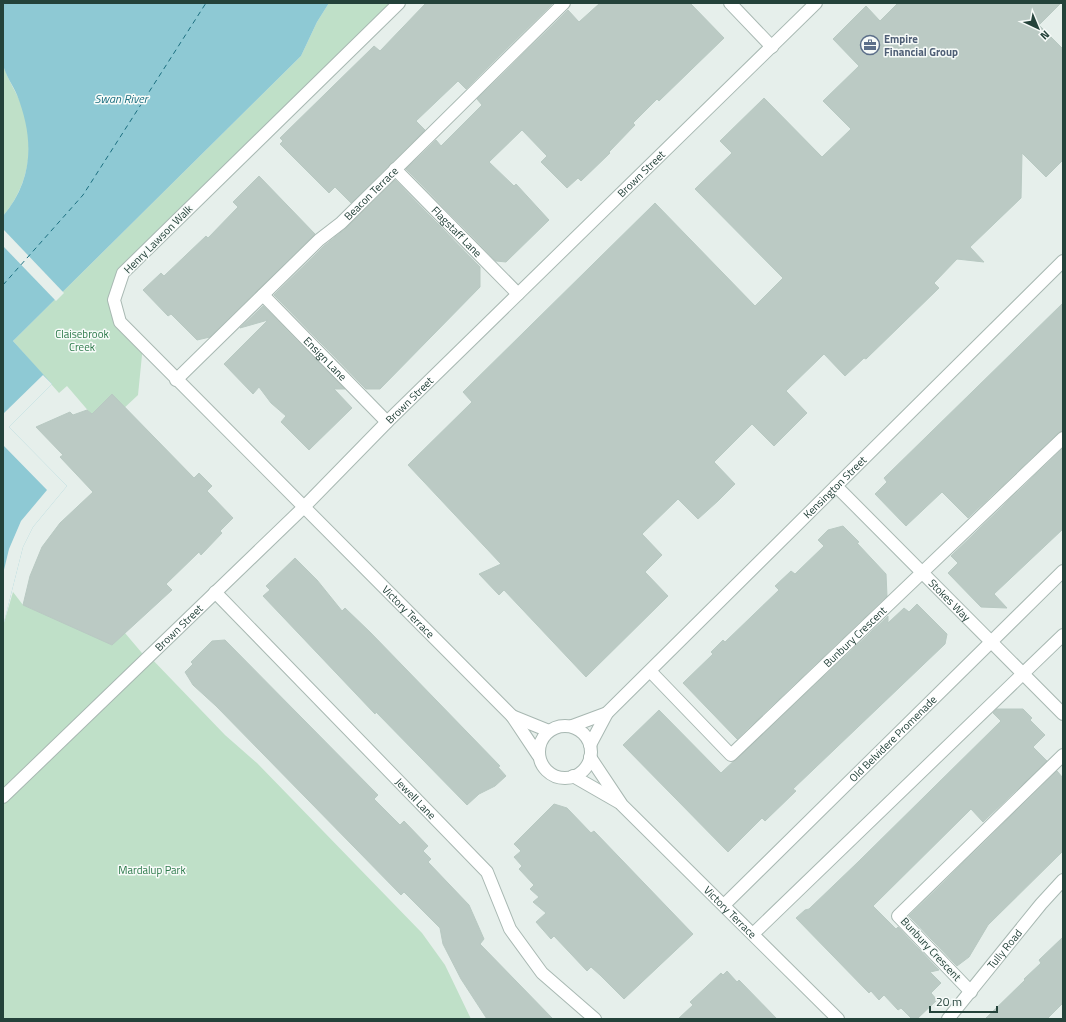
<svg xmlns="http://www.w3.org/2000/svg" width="1066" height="1022" font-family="'Titillium Web',sans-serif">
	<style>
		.green { fill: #bfe0c8 }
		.water { fill: #8ec9d4 }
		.pier { fill: #e6efeb }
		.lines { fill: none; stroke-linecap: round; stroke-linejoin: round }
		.ferry { stroke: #1c6f80; stroke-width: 1; stroke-dasharray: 5 4; stroke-linecap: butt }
		.building { fill: #bbcac4; stroke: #b8c9c2 }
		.minor-casing { stroke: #a8b8b2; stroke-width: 14 }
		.minor { stroke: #fff; stroke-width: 12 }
		.labels { text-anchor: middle; stroke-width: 3; stroke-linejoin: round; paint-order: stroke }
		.service-label { font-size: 11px; font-weight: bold; fill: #4e5e75; stroke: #f7fbf9; text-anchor: start }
		.street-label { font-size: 11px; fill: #24423a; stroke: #f7fbf9 }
		.park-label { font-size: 11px; fill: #2d7a4b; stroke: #f7fbf9 }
		.water-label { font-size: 12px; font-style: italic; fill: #1c6f80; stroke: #f7fbf9 }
	</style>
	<rect width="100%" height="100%" fill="#e6efeb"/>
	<g class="green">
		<path d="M 329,3 L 399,3 L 123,273 L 114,300 L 143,345 L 138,395 L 103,428 L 67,386 L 59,393 L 13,341 L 301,56 L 317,22 Z"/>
		<path d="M 3,64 C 7,80 19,95 24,112 C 35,148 28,187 3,216 Z"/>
		<path d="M 13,592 L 23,605 L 85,632 L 95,623 L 111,645 L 125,633 L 147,659 L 149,656 L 225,735 L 257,763 L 422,933 L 445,965 L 471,1019 L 3,1019 L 3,626 Z"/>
	</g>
	<path class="water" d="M 3,3 L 329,3 L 317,22 L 301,56 L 13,341 L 52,384 L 9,427 L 67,486 L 33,527 L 23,547 L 3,626 L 3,216 C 34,179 34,138 17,95 C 13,85 5,75 3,64 C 0,45 3,23 3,3 Z"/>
	<g class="pier">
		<path d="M 3,229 L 64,293 L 56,301 L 3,246 Z"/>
		<path d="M 43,375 L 52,384 L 9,427 L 67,486 L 33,527 L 23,547 L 3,626 L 3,574 L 9,549 L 21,521 L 47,490 L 3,445 L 3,414 Z"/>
	</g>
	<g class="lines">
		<path class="ferry" d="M 3,285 L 83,195 L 206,3"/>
	</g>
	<g class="building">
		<path d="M 426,3 L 553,3 L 466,89 L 458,81 L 416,121 L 425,130 L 351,203 L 335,187 L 329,193 L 280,144 L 283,141 L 280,138 L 374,46 L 380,51 Z"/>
		<path d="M 600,3 L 690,3 L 724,38 L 659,101 L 657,99 L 633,123 L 635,125 L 609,152 L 610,153 L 581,181 L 578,178 L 567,188 L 541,162 L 547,156 L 522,130 L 489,162 L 514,186 L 516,184 L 549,220 L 506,262 L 496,261 L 406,169 L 436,140 L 441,146 L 482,105 L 477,99 L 568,10 L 579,22 Z"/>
		<path d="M 898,3 L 1061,3 L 1039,25 L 1063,49 L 1063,160 L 1046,177 L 1022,153 L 1021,198 L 970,247 L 984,262 L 957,259 L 934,283 L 939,288 L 866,359 L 864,358 L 845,376 L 824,354 L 786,391 L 807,413 L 774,446 L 752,424 L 714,462 L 735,484 L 718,501 L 698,519 L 678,499 L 642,534 L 662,555 L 645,572 L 668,596 L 586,677 L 504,590 L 499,595 L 479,574 L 501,564 L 408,465 L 472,402 L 463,392 L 655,203 L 755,306 L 783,278 L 695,189 L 732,153 L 720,141 L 764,98 L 822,157 L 851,129 L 823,101 L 859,66 L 833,39 L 866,6 L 880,21 Z"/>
		<path d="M 259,176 L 315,234 L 210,337 L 197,340 L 171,314 L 168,316 L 143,290 L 161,273 L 164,276 L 206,236 L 208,238 L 238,207 L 233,202 Z"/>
		<path d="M 395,180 L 480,267 L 480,287 L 380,389 L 366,389 L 274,295 L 324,246 L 346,228 Z"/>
		<path d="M 1063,303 L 1063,431 L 1058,433 L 968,518 L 942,492 L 906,526 L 875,494 L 887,482 L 884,478 Z"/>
		<path d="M 263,306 L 345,389 L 334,389 L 352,408 L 309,450 L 281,422 L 286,416 L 271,403 L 259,387 L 253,394 L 224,364 L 268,320 L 240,328 Z"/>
		<path d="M 112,394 L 194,478 L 199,473 L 212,486 L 207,491 L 233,518 L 220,531 L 222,533 L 201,555 L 199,552 L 166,584 L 172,590 L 112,645 L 23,605 L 30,576 L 42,547 L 60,523 L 93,492 L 60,457 L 63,455 L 36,427 L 70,412 L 73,415 L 87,410 L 92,414 Z"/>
		<path d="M 1063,448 L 1063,529 L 994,594 L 1007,608 L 981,607 L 948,573 L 958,563 L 951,556 Z"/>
		<path d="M 843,526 L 859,542 L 857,543 L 886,574 L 887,596 L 737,739 L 683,683 L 713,654 L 711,652 L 723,640 L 725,642 L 779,590 L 775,586 L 791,571 L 795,574 L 824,546 L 818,540 L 828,530 Z"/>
		<path d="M 295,558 L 317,580 L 342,611 L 345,608 L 371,633 L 500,766 L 498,767 L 506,776 L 495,786 L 479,794 L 467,805 L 376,712 L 375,714 L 263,596 L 270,590 L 266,586 Z"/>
		<path d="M 917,604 L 947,634 L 945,644 L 793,789 L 796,791 L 765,821 L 762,818 L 728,852 L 623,745 L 659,710 L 721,773 L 888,616 L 888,623 L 904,608 L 909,612 Z"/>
		<path d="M 225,640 L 378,795 L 374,799 L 400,825 L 404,821 L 428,846 L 423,851 L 431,859 L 428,862 L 469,905 L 484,939 L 480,944 L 553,1019 L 487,1019 L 461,979 L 443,944 L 440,928 L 404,892 L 401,895 L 216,706 L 193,685 L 185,672 L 193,664 L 191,662 L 212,641 Z"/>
		<path d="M 997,709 L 1023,709 L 1032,718 L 1030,720 L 1045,735 L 1033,747 L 1047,761 L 983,822 L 971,809 L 873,906 L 896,929 L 898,927 L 939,970 L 930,972 L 941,983 L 931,993 L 937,1000 L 917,1019 L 912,1019 L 901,1008 L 898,1010 L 884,995 L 879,1000 L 871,991 L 869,993 L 796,918 L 805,910 L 809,909 L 858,862 L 1001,721 L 993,713 Z"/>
		<path d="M 1057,771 L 1063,778 L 1063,851 L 988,925 L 969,957 L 957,966 L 909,916 Z"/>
		<path d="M 554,804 L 567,808 L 591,833 L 594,831 L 693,934 L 624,999 L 600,975 L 591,967 L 587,971 L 554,936 L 551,939 L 536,922 L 546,913 L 533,902 L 539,897 L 530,889 L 534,885 L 519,869 L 522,866 L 514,857 L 521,851 L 514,844 Z"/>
		<path d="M 1063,937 L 1063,1003 L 1047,1019 L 985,1019 L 1025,980 L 1024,979 L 1041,963 L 1039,960 Z"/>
		<path d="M 727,971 L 737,982 L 739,980 L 777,1019 L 678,1019 L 693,1005 L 690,1002 L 721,973 L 723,975 Z"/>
	</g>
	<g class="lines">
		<g class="minor-casing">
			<g id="minor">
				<path id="s1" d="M 399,3 L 123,273 L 114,300 L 120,322 L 512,716 L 538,755"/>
				<path d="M 730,3 L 772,47"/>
				<path id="s2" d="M 395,169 L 518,294"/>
				<path id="s3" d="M 263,295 L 387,422"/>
				<path id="s4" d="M 176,380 L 319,240 L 341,223 L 564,3"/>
				<path id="s5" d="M 836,486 L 1063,714"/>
				<path id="s6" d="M 215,592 L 487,872 L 510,929 L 542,973 L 595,1019"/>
				<path id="s7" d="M 650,671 L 731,755 L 1063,438"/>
				<path d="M 512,716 L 549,731"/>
				<circle cx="565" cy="752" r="26"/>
				<path d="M 572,726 L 607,713"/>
				<path id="s8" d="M 590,745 L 607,713 L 1063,261"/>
				<path id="s9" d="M 590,757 L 622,805 L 838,1019"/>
				<path d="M 573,776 L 620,803"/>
				<path id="s10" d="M 3,797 L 303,508 L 387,422 L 816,3"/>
				<path id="s11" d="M 724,905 L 1063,571"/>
				<path d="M 753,934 L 1063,635"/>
				<path d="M 971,992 L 898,916 L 1063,755"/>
				<path id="s12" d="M 948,1019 L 1041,904 L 1063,880"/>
			</g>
		</g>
		<use href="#minor" class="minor"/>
	</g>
	<defs>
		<g id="office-ring" transform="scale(1)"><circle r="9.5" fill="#f7fbf9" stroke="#5c6f8a" stroke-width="1.5"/><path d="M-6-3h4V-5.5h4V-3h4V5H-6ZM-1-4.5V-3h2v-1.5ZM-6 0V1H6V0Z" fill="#5c6f8a"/></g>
	</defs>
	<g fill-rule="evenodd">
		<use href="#office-ring" x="870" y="45"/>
	</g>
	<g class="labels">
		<g class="service-label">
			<text x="884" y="43">Empire<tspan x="884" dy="13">Financial Group</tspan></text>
		</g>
		<g class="street-label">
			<text dy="4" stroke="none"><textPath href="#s10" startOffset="892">Brown Street</textPath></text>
			<text dy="4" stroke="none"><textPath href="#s4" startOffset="270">Beacon Terrace</textPath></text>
			<text dy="4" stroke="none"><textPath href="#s2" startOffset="88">Flagstaff Lane</textPath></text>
			<text transform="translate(158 239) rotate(-45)" y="4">Henry Lawson Walk</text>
			<text dy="4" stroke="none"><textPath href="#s3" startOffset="89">Ensign Lane</textPath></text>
			<text dy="4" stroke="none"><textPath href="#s10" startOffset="568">Brown Street</textPath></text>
			<text dy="4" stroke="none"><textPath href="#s8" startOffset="357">Kensington Street</textPath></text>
			<text dy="4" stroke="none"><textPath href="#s5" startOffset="161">Stokes Way</textPath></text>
			<text dy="4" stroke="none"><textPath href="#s1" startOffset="846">Victory Terrace</textPath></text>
			<text dy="4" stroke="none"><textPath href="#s10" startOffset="244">Brown Street</textPath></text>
			<text dy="4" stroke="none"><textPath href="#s7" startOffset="288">Bunbury Crescent</textPath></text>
			<text dy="4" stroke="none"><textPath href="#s11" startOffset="237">Old Belvidere Promenade</textPath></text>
			<text dy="4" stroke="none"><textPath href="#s6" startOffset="288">Jewell Lane</textPath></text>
			<text dy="4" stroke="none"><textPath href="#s9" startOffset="210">Victory Terrace</textPath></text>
			<text transform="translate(931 949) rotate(47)" y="4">Bunbury Crescent</text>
			<text dy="4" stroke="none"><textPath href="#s12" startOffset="90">Tully Road</textPath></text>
		</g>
		<g class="park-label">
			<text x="82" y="338">Claisebrook<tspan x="82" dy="13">Creek</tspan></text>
			<text x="152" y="874">Mardalup Park</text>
		</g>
		<g class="water-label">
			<text x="121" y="103">Swan River</text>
		</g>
	</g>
	<rect width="1066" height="1022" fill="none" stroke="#24423a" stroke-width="8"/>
	<g transform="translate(1038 28) rotate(136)" stroke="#f7fbf9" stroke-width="3" paint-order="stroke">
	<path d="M0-3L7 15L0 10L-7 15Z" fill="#24423a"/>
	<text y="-6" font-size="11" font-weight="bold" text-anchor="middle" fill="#24423a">N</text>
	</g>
	<path d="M930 1006v6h67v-6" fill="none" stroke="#24423a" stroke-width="2"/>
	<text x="936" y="1006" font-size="12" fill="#24423a" stroke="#f7fbf9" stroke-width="3" paint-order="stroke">20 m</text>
</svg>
